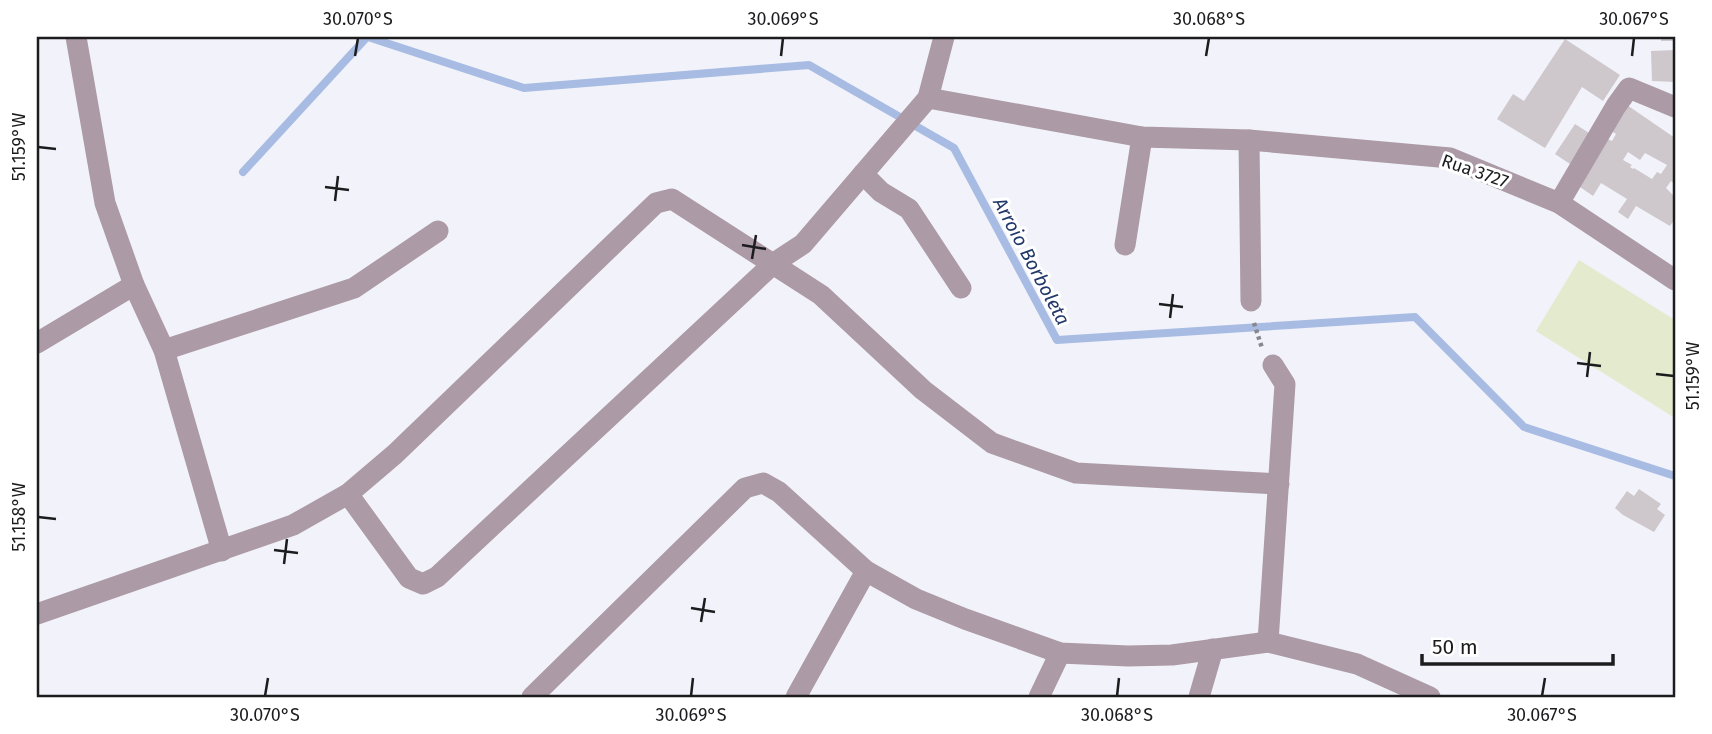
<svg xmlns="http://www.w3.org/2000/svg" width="1712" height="734" font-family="'Fira Sans',sans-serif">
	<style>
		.green { fill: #e3eace }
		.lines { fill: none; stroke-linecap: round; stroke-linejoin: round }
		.stream { stroke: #a8bce3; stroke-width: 8 }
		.building { fill: #cec8cc; fill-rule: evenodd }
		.path { stroke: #87888d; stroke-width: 4.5; stroke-dasharray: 3.5 3.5; stroke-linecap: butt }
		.minor { stroke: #ac9aa6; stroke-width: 21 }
		.ticks { fill: none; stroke: #1c1c1f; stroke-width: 2.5 }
		.labels { text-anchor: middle; stroke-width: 6; stroke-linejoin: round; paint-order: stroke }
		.street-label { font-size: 18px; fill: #1c1c1f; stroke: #fff }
		.water-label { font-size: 19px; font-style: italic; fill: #213869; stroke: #fff }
		.neatline { fill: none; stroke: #1c1c1f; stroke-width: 2.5 }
		.ticks-label { font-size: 18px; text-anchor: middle; fill: #1c1c1f }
	</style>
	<rect width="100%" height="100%" fill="#f2f3fa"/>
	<path class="green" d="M 1579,260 L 1675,320 L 1675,418 L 1536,331 Z"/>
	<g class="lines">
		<g class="stream">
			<path d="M 368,37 L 524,88 L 809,65 L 954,148 L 1057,340 L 1415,317 L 1524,427 L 1675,476"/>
			<path d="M 243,172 L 367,37"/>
		</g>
	</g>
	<g class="building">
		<rect x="1661" y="37" width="14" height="4"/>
		<path d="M 1565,39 L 1620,75 L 1603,101 L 1582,87 L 1545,148 L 1497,119 L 1513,94 L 1524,101 Z"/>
		<path d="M 1675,50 L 1675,82 L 1652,81 L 1651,51 Z"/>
		<path d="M 1627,105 L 1675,138 L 1675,184 L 1671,181 L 1666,188 L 1675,197 L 1675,219 L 1670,226 L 1636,206 L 1628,219 L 1618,212 L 1627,199 L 1601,183 L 1593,196 L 1580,187 L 1606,138 L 1612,141 L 1616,134 L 1610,130 ZM 1628,152 L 1640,160 L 1645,153 L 1667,165 L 1661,174 L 1657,172 L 1652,179 L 1634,168 L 1633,169 L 1630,167 L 1632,165 L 1623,160 Z"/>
		<path d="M 1575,124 L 1597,138 L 1576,168 L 1555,154 Z"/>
		<path d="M 1639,489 L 1661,504 L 1657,509 L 1665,515 L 1654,532 L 1623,515 L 1615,508 L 1627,491 L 1634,496 Z"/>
	</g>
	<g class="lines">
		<path class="path" d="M 1254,323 L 1262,348"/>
		<g class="minor">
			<path d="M 76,37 L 105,203 L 134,285 L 164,350 L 222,551"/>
			<path d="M 928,98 L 1142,137 L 1249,140 L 1450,158 L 1559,203 L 1675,280"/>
			<path d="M 1249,140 L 1251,301"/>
			<path d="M 863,174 L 881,192 L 909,209 L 961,288"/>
			<path d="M 1559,203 L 1616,106 L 1629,88 L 1675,107"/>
			<path d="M 1125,245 L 1142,137"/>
			<path d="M 37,343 L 134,285"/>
			<path d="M 164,350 L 354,288 L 438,231"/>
			<path d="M 348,494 L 409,578 L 423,584 L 437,577 L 774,263 L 803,244 L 928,98 L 944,37"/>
			<path d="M 37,614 L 293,525 L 348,494 L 395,454 L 656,203 L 672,199 L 821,295 L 923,390 L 992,443 L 1076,473 L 1279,484"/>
			<path d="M 1268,642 L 1285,384 L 1273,365"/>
			<path d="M 532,697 L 745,488 L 763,483 L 779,492 L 866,571 L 916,599 L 965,619 L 1060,653 L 1128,656 L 1172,655 L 1268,642 L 1357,664 L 1430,697"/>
			<path d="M 796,697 L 866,571"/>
			<path d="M 1039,697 L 1060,653"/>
			<path d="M 1199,697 L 1213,649"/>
		</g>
	</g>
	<path class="ticks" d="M 355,56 L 358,38M 781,56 L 783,38M 1206,56 L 1209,38M 1632,56 L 1634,38M 38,147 L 56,149M 325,187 L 349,190M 335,201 L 338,176M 742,245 L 766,249M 752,259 L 756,235M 1159,304 L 1183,307M 1170,318 L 1173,294M 1577,363 L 1601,366M 1656,374 L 1674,376M 1587,377 L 1590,352M 38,517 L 56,519M 274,550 L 298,553M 284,564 L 287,539M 691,608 L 715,612M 701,622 L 705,598M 265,696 L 268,678M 691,696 L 693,678M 1117,696 L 1119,678M 1542,696 L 1545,678"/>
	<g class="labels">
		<g class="street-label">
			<text transform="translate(1475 171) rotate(19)" y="6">Rua 3727</text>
		</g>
		<g class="water-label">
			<text transform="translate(1032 261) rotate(62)" y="7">Arroio Borboleta</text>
		</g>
	</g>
	<rect width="1712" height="734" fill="none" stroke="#ffffff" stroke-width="77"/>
	<path d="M1422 654v10h191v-10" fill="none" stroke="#1c1c1f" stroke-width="3.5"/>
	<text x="1432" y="654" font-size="21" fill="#1c1c1f" stroke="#ffffff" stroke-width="5" paint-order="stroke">50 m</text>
	<rect x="38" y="38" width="1636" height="658" class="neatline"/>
	<g class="ticks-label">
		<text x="358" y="25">30.070°S</text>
		<text x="783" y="25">30.069°S</text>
		<text x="1209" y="25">30.068°S</text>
		<text x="1634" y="25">30.067°S</text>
		<text transform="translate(19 147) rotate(-90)" y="6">51.159°W</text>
		<text transform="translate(1693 376) rotate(-90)" y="6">51.159°W</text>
		<text transform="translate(19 517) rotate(-90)" y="6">51.158°W</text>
		<text x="265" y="721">30.070°S</text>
		<text x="691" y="721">30.069°S</text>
		<text x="1117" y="721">30.068°S</text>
		<text x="1542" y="721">30.067°S</text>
	</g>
</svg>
